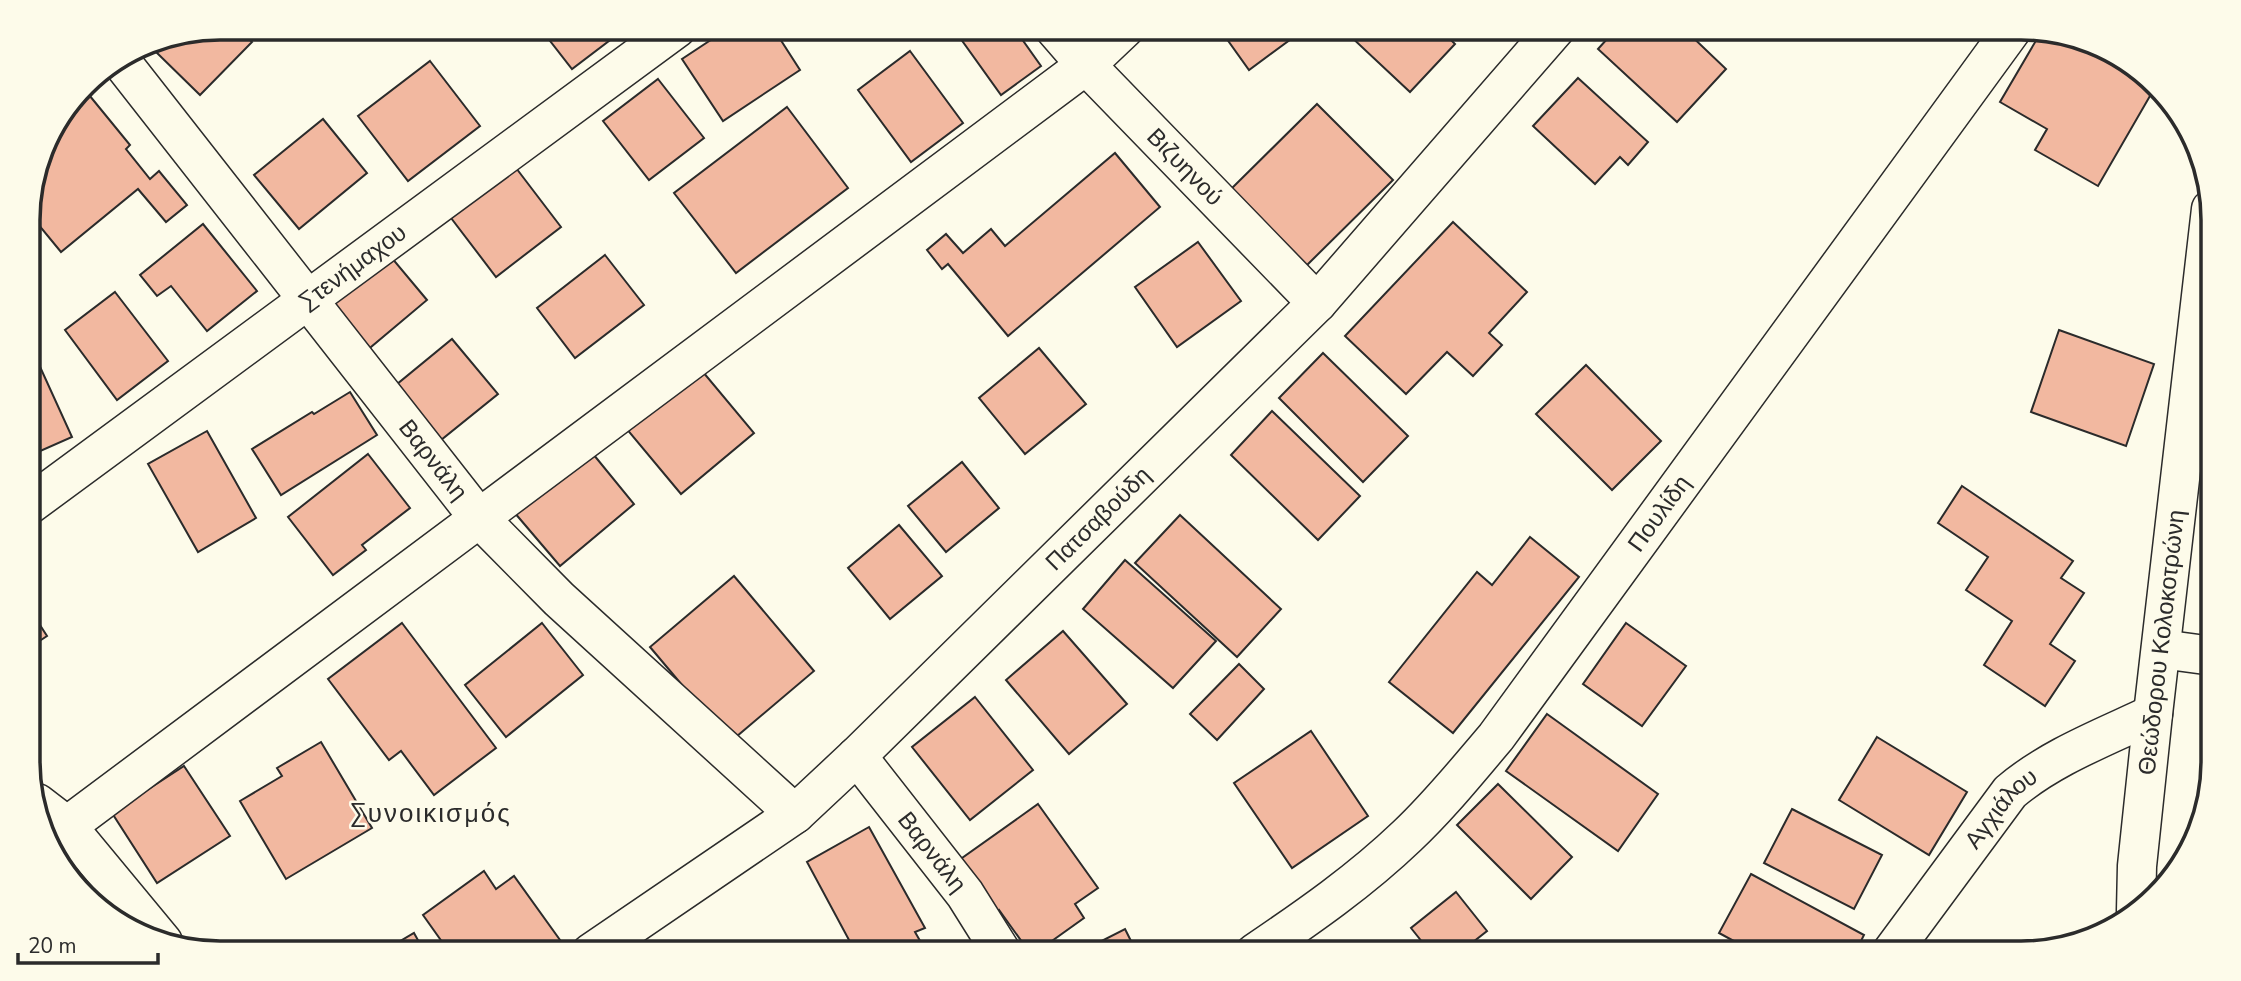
<svg xmlns="http://www.w3.org/2000/svg" width="2241" height="981" font-family="'Nunito Sans',sans-serif">
	<style>
		.building { fill: #f2b8a0; stroke: #2b2b2b; stroke-width: 2 }
		.lines { fill: none; stroke-linecap: round; stroke-linejoin: round }
		.minor-casing { stroke: #2b2b2b; stroke-width: 41 }
		.tertiary-casing { stroke: #2b2b2b; stroke-width: 41 }
		.minor { stroke: #fdfbea; stroke-width: 38 }
		.tertiary { stroke: #fdfbea; stroke-width: 38 }
		.labels { text-anchor: middle; stroke-width: 5; stroke-linejoin: round; paint-order: stroke }
		.street-label { font-size: 24px; fill: #2b2b2b; stroke: #fdfbea }
		.neighbourhood-label { font-size: 26px; letter-spacing: 2px; fill: #2b2b2b; stroke: #fdfbea }
		.rim { fill: none; stroke: #2b2b2b; stroke-width: 3.5 }
	</style>
	<rect width="100%" height="100%" fill="#fdfbea"/>
	<g class="building">
		<path d="M 220,28 L 238,28 L 252,42 L 200,95 L 154,50 L 166,39 Z"/>
		<path d="M 540,28 L 626,28 L 572,69 Z"/>
		<path d="M 729,28 L 773,28 L 800,70 L 723,121 L 682,59 Z"/>
		<path d="M 953,28 L 1014,28 L 1041,66 L 1001,95 Z"/>
		<path d="M 1219,28 L 1300,28 L 1302,31 L 1249,70 Z"/>
		<path d="M 1353,28 L 1439,28 L 1455,44 L 1410,92 L 1348,34 Z"/>
		<path d="M 1617,28 L 1683,28 L 1726,69 L 1677,122 L 1598,49 Z"/>
		<path d="M 2041,32 L 2094,42 L 2154,89 L 2098,186 L 2035,150 L 2047,129 L 2000,102 Z"/>
		<path d="M 910,51 L 963,123 L 911,162 L 858,90 Z"/>
		<path d="M 430,61 L 480,126 L 408,181 L 358,116 Z"/>
		<path d="M 1578,78 L 1648,142 L 1628,165 L 1620,157 L 1595,184 L 1533,126 Z"/>
		<path d="M 658,79 L 704,138 L 649,180 L 603,121 Z"/>
		<path d="M 85,90 L 130,145 L 126,149 L 150,179 L 159,171 L 187,205 L 166,222 L 138,189 L 61,252 L 28,212 L 28,207 L 48,135 L 78,96 Z"/>
		<path d="M 1317,104 L 1393,180 L 1302,270 L 1226,194 Z"/>
		<path d="M 787,107 L 848,188 L 736,273 L 674,193 Z"/>
		<path d="M 323,119 L 367,173 L 299,229 L 254,175 Z"/>
		<path d="M 1115,153 L 1160,207 L 1008,336 L 948,264 L 942,269 L 927,250 L 946,234 L 963,253 L 991,229 L 1005,246 Z"/>
		<path d="M 513,164 L 561,227 L 496,277 L 448,214 Z"/>
		<path d="M 1453,222 L 1527,292 L 1489,333 L 1502,345 L 1473,376 L 1447,352 L 1406,394 L 1345,336 Z"/>
		<path d="M 203,224 L 257,291 L 207,331 L 171,286 L 157,296 L 140,275 Z"/>
		<path d="M 1198,242 L 1241,301 L 1177,347 L 1135,287 Z"/>
		<path d="M 381,245 L 427,300 L 365,352 L 320,297 Z"/>
		<path d="M 605,255 L 644,305 L 575,358 L 537,308 Z"/>
		<path d="M 115,292 L 168,361 L 117,400 L 65,330 Z"/>
		<path d="M 2059,330 L 2154,364 L 2126,446 L 2031,412 Z"/>
		<path d="M 452,339 L 498,394 L 441,440 L 396,385 Z"/>
		<path d="M 31,347 L 72,437 L 29,456 L 29,348 Z"/>
		<path d="M 1039,348 L 1086,404 L 1025,454 L 979,398 Z"/>
		<path d="M 1323,353 L 1408,436 L 1363,482 L 1279,398 Z"/>
		<path d="M 693,360 L 754,433 L 681,494 L 620,421 Z"/>
		<path d="M 1586,365 L 1661,441 L 1612,490 L 1536,414 Z"/>
		<path d="M 350,392 L 377,435 L 281,495 L 252,449 L 312,412 L 314,414 Z"/>
		<path d="M 1272,411 L 1360,496 L 1318,540 L 1231,455 Z"/>
		<path d="M 207,431 L 256,518 L 198,552 L 148,464 Z"/>
		<path d="M 589,449 L 634,504 L 560,566 L 514,512 Z"/>
		<path d="M 368,454 L 410,508 L 362,545 L 366,550 L 333,575 L 288,517 Z"/>
		<path d="M 962,462 L 999,508 L 946,552 L 908,506 Z"/>
		<path d="M 1962,486 L 2073,561 L 2061,578 L 2084,593 L 2050,644 L 2075,661 L 2045,706 L 1984,665 L 2012,621 L 1966,590 L 1988,557 L 1938,523 Z"/>
		<path d="M 1180,515 L 1281,609 L 1237,657 L 1135,563 Z"/>
		<path d="M 899,525 L 942,576 L 890,619 L 848,568 Z"/>
		<path d="M 1530,537 L 1579,577 L 1453,733 L 1389,682 L 1477,572 L 1492,585 Z"/>
		<path d="M 1125,560 L 1216,641 L 1173,688 L 1083,609 Z"/>
		<path d="M 734,576 L 814,671 L 730,742 L 650,647 Z"/>
		<path d="M 29,608 L 47,636 L 29,648 Z"/>
		<path d="M 402,623 L 496,748 L 434,795 L 401,751 L 389,760 L 328,679 Z"/>
		<path d="M 542,623 L 583,675 L 506,737 L 465,685 Z"/>
		<path d="M 1626,623 L 1686,666 L 1642,726 L 1583,684 Z"/>
		<path d="M 1063,631 L 1127,704 L 1069,754 L 1006,680 Z"/>
		<path d="M 1239,664 L 1264,689 L 1217,740 L 1190,714 Z"/>
		<path d="M 975,697 L 1033,770 L 970,820 L 912,747 Z"/>
		<path d="M 1547,714 L 1658,794 L 1618,851 L 1506,771 Z"/>
		<path d="M 1311,731 L 1368,816 L 1292,868 L 1234,783 Z"/>
		<path d="M 1877,737 L 1967,792 L 1929,855 L 1839,800 Z"/>
		<path d="M 321,742 L 372,828 L 286,879 L 240,801 L 282,776 L 277,768 Z"/>
		<path d="M 184,766 L 230,836 L 157,883 L 112,813 Z"/>
		<path d="M 1498,784 L 1572,857 L 1531,899 L 1457,825 Z"/>
		<path d="M 1038,804 L 1098,888 L 1075,904 L 1084,918 L 1035,953 L 1030,953 L 999,910 L 992,915 L 955,863 Z"/>
		<path d="M 1792,809 L 1882,855 L 1854,909 L 1764,863 Z"/>
		<path d="M 869,827 L 925,928 L 915,932 L 927,953 L 856,953 L 807,862 Z"/>
		<path d="M 73,857 L 99,902 L 68,878 L 62,863 Z"/>
		<path d="M 484,871 L 496,889 L 514,876 L 560,940 L 541,953 L 450,953 L 423,915 Z"/>
		<path d="M 1751,874 L 1864,935 L 1855,953 L 1756,953 L 1719,933 Z"/>
		<path d="M 1456,892 L 1487,931 L 1459,953 L 1431,953 L 1411,928 Z"/>
		<path d="M 1125,929 L 1137,953 L 1078,953 Z"/>
		<path d="M 414,933 L 425,953 L 380,953 Z"/>
	</g>
	<g class="lines">
		<g class="minor-casing">
			<g id="minor">
				<path id="s1" d="M 1054,28 L 1086,65 L 1317,303"/>
				<path id="s2" d="M 120,60 L 478,517 L 559,599 L 795,814"/>
				<path id="s3" d="M 29,505 L 677,28"/>
				<path d="M 2161,649 L 2213,656"/>
				<path id="s4" d="M 857,756 L 965,894 L 1002,953"/>
				<path d="M 37,803 L 67,826 L 163,942"/>
				<path d="M 51,838 L 1086,65 L 1125,28"/>
				<path id="s5" d="M 1255,953 C 1308,917 1360,881 1407,836 C 1439,806 1467,771 1496,737 L 2013,28"/>
				<path id="s6" d="M 1891,953 L 2010,792 C 2051,757 2105,737 2153,714"/>
			</g>
		</g>
		<g class="tertiary-casing">
			<g id="tertiary">
				<path id="s7" d="M 2136,911 L 2137,866 L 2153,714 L 2211,209"/>
				<path id="s8" d="M 591,953 L 795,814 L 857,756 L 1317,303 L 1556,28"/>
			</g>
		</g>
		<use href="#minor" class="minor"/>
		<use href="#tertiary" class="tertiary"/>
	</g>
	<g class="labels">
		<g class="street-label">
			<text dy="8" stroke="none"><textPath href="#s1" startOffset="191">Βιζυηνού</textPath></text>
			<text dy="8" stroke="none"><textPath href="#s3" startOffset="402">Στενήμαχου</textPath></text>
			<text dy="8" stroke="none"><textPath href="#s2" startOffset="508">Βαρνάλη</textPath></text>
			<text dy="8" stroke="none"><textPath href="#s5" startOffset="602">Πουλίδη</textPath></text>
			<text dy="8" stroke="none"><textPath href="#s8" startOffset="670">Πατσαβούδη</textPath></text>
			<text dy="8" stroke="none"><textPath href="#s7" startOffset="270">Θεώδορου Κολοκοτρώνη</textPath></text>
			<text dy="8" stroke="none"><textPath href="#s6" startOffset="182">Αγχιάλου</textPath></text>
			<text dy="8" stroke="none"><textPath href="#s4" startOffset="122">Βαρνάλη</textPath></text>
		</g>
		<g class="neighbourhood-label">
			<text x="431" y="822">Συνοικισμός</text>
		</g>
	</g>
	<path d="M0 0H2241V981H0ZM220 40H2021A180 180 0 0 1 2201 220V761A180 180 0 0 1 2021 941H220A180 180 0 0 1 40 761V220A180 180 0 0 1 220 40Z" fill="#fdfbea" fill-rule="evenodd"/>
	<path class="rim" d="M220 40H2021A180 180 0 0 1 2201 220V761A180 180 0 0 1 2021 941H220A180 180 0 0 1 40 761V220A180 180 0 0 1 220 40Z"/>
	<path d="M18 953v10h140v-10" fill="none" stroke="#2b2b2b" stroke-width="3.5"/>
	<text x="28" y="953" font-size="21" fill="#2b2b2b" stroke="#fdfbea" stroke-width="5" paint-order="stroke">20 m</text>
</svg>
